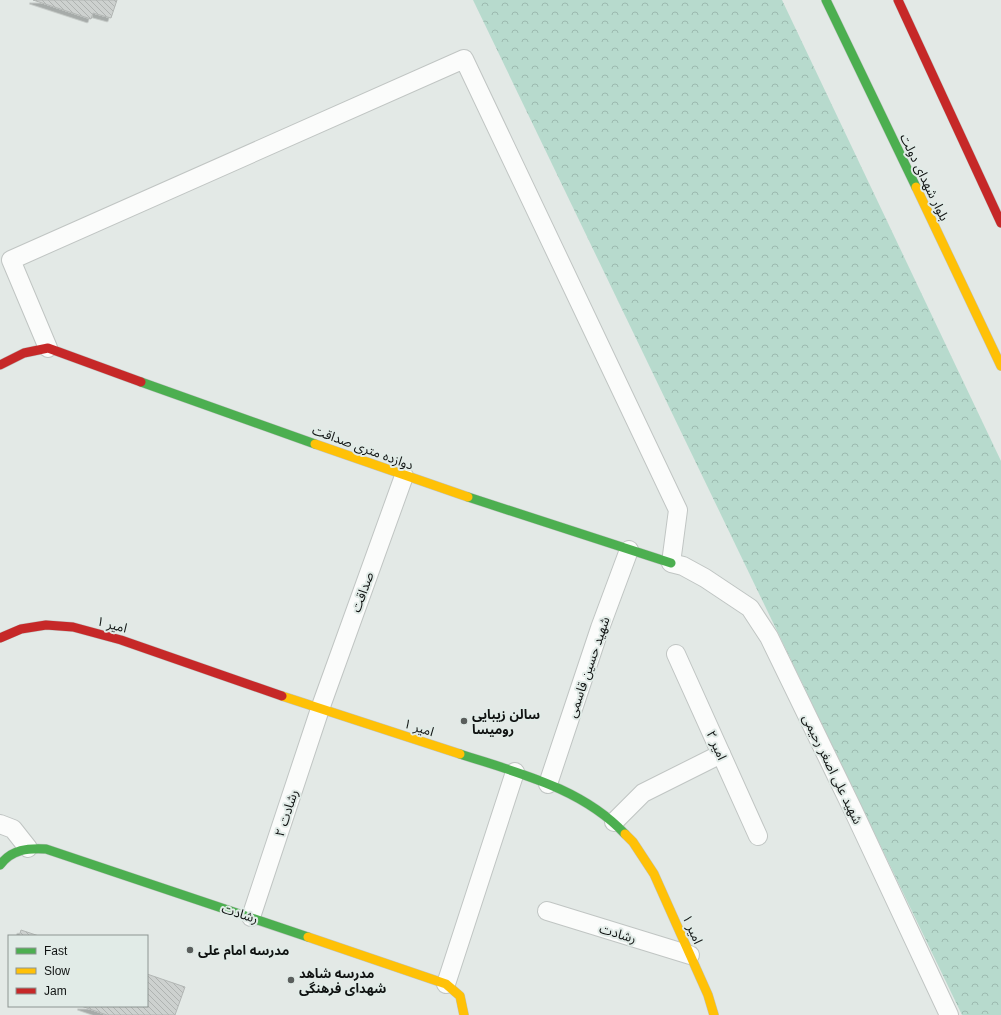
<svg xmlns="http://www.w3.org/2000/svg" width="1001" height="1015" font-family="Helvetica,'Noto Sans Arabic',sans-serif">
	<style>
		.forest { fill: url(#forest-crowns) }
		.building { fill: url(#building-back-hatch); stroke: #b2b6b4; filter: url(#shadow) }
		.lines { fill: none; stroke-linecap: round; stroke-linejoin: round }
		.street-casing { stroke: #c0c5c3; stroke-width: 20 }
		.fast-casing { stroke: #c0c5c3; stroke-width: 10 }
		.slow-casing { stroke: #c0c5c3; stroke-width: 10 }
		.jam-casing { stroke: #c0c5c3; stroke-width: 10 }
		.street { stroke: #fbfcfb; stroke-width: 18 }
		.fast { stroke: #4caf50; stroke-width: 9 }
		.slow { stroke: #ffc107; stroke-width: 9 }
		.jam { stroke: #c62828; stroke-width: 9 }
		.poi-dot { fill: #5a5e5c; stroke: #e1ebe7; stroke-width: 1.5 }
		.labels { text-anchor: middle; stroke-width: 4; stroke-linejoin: round; paint-order: stroke }
		.street-label { font-size: 13px; fill: #101312; stroke: #e1ebe7 }
		.poi-label { font-size: 13px; font-weight: bold; fill: #101312; stroke: #e1ebe7; text-anchor: start }
	</style>
	<defs>
		<pattern id="forest-crowns" width="20" height="18" patternUnits="userSpaceOnUse"><rect width="20" height="18" fill="#b7dacd"/><path d="M2 6a3 3 0 1 1 6 0M12 15a3 3 0 1 1 6 0" fill="none" stroke="#9cbaaf"/></pattern>
		<pattern id="building-back-hatch" width="6" height="6" patternUnits="userSpaceOnUse"><rect width="6" height="6" fill="#cdd1cf"/><path d="M-1 5l2 2M0 0l6 6M5-1l2 2" fill="none" stroke="#afb3b1"/></pattern>
		<filter id="shadow"><feDropShadow dx="-3.5" dy="3.5" stdDeviation="0" flood-color="#0004"/></filter>
	</defs>
	<rect width="100%" height="100%" fill="#e3e9e6"/>
	<path class="forest" d="M 473,0 L 782,0 L 1001,461 L 1001,1015 L 962,1015 Z"/>
	<g class="building">
		<path d="M 33,0 L 117,0 L 111,18 L 93,13 L 91,19 Z"/>
		<path d="M 21,930 L 39,936 L 19,936 Z"/>
		<path d="M 147,974 L 185,987 L 175,1015 L 107,1015 L 81,1006 L 147,1006 Z"/>
	</g>
	<g class="lines">
		<g class="street-casing">
			<g id="street">
				<path d="M 48,348 L 11,260 L 464,59 L 678,510 L 671,563 L 683,566 L 705,578 L 750,608 L 769,637 L 853,810 L 949,1015"/>
				<path d="M 676,654 L 758,836"/>
				<path d="M 548,784 L 600,628 L 629,550"/>
				<path d="M 614,822 L 643,793 L 721,754"/>
				<path d="M 0,824 L 13,829 L 28,848"/>
				<path d="M 547,911 L 690,955"/>
				<path d="M 251,917 L 320,709 L 404,476"/>
				<path d="M 446,984 L 515,772"/>
			</g>
		</g>
		<g class="fast-casing">
			<g id="fast">
				<path d="M 826,0 L 916,187"/>
				<path d="M 141,382 L 315,444"/>
				<path d="M 468,497 L 671,563"/>
				<path d="M 460,754 C 518,773 582,788 625,834"/>
				<path d="M 0,865 C 12,849 28,848 46,849 L 308,937"/>
			</g>
		</g>
		<g class="slow-casing">
			<g id="slow">
				<path d="M 916,187 L 1001,366"/>
				<path d="M 315,444 L 468,497"/>
				<path d="M 282,696 L 460,754"/>
				<path d="M 625,834 L 633,842 L 654,874 L 708,995 L 714,1015"/>
				<path d="M 308,937 L 446,984 L 460,996 L 464,1015"/>
			</g>
		</g>
		<g class="jam-casing">
			<g id="jam">
				<path d="M 898,0 L 1001,223"/>
				<path d="M 0,365 L 24,353 L 48,348 L 141,382"/>
				<path d="M 0,638 L 21,629 L 46,625 L 73,627 L 121,640 L 282,696"/>
			</g>
		</g>
		<use href="#street" class="street"/>
		<use href="#fast" class="fast"/>
		<use href="#slow" class="slow"/>
		<use href="#jam" class="jam"/>
	</g>
	<g class="poi-dot">
		<circle cx="464" cy="721" r="4"/>
		<circle cx="190" cy="950" r="4"/>
		<circle cx="291" cy="980" r="4"/>
	</g>
	<g class="labels">
		<g class="street-label">
			<text transform="translate(925 177) rotate(64)" y="5">بلوار شهدای دولت</text>
			<text transform="translate(363 447) rotate(20)" y="5">دوازده متری صداقت</text>
			<text transform="translate(362 592) rotate(-70)" y="5">صداقت</text>
			<text transform="translate(112 624) rotate(15)" y="5">امیر ۱</text>
			<text transform="translate(588 667) rotate(-71)" y="5">شهید حسین قاسمی</text>
			<text transform="translate(419 727) rotate(18)" y="5">امیر ۱</text>
			<text transform="translate(717 745) rotate(66)" y="5">امیر ۲</text>
			<text transform="translate(833 769) rotate(64)" y="5">شهید علی اصغر رحیمی</text>
			<text transform="translate(286 813) rotate(-72)" y="5">رشادت ۲</text>
			<text transform="translate(240 913) rotate(18)" y="5">رشادت</text>
			<text transform="translate(693 929) rotate(66)" y="5">امیر ۱</text>
			<text transform="translate(618 933) rotate(17)" y="5">رشادت</text>
		</g>
		<g class="poi-label">
			<text x="472" y="719">سالن زیبایی<tspan x="472" dy="15">رومیسا</tspan></text>
			<text x="198" y="955">مدرسه امام علی</text>
			<text x="299" y="978">مدرسه شاهد<tspan x="299" dy="15">شهدای فرهنگی</tspan></text>
		</g>
	</g>
	<rect x="8" y="935" width="140" height="72" fill="#e1ebe7" stroke="#8d9592"/>
	<rect x="16" y="948" width="20" height="6" fill="#4caf50" stroke="#8d9592"/>
	<text x="44" y="955" font-size="12" fill="#101312">Fast</text>
	<rect x="16" y="968" width="20" height="6" fill="#ffc107" stroke="#8d9592"/>
	<text x="44" y="975" font-size="12" fill="#101312">Slow</text>
	<rect x="16" y="988" width="20" height="6" fill="#c62828" stroke="#8d9592"/>
	<text x="44" y="995" font-size="12" fill="#101312">Jam</text>
</svg>
